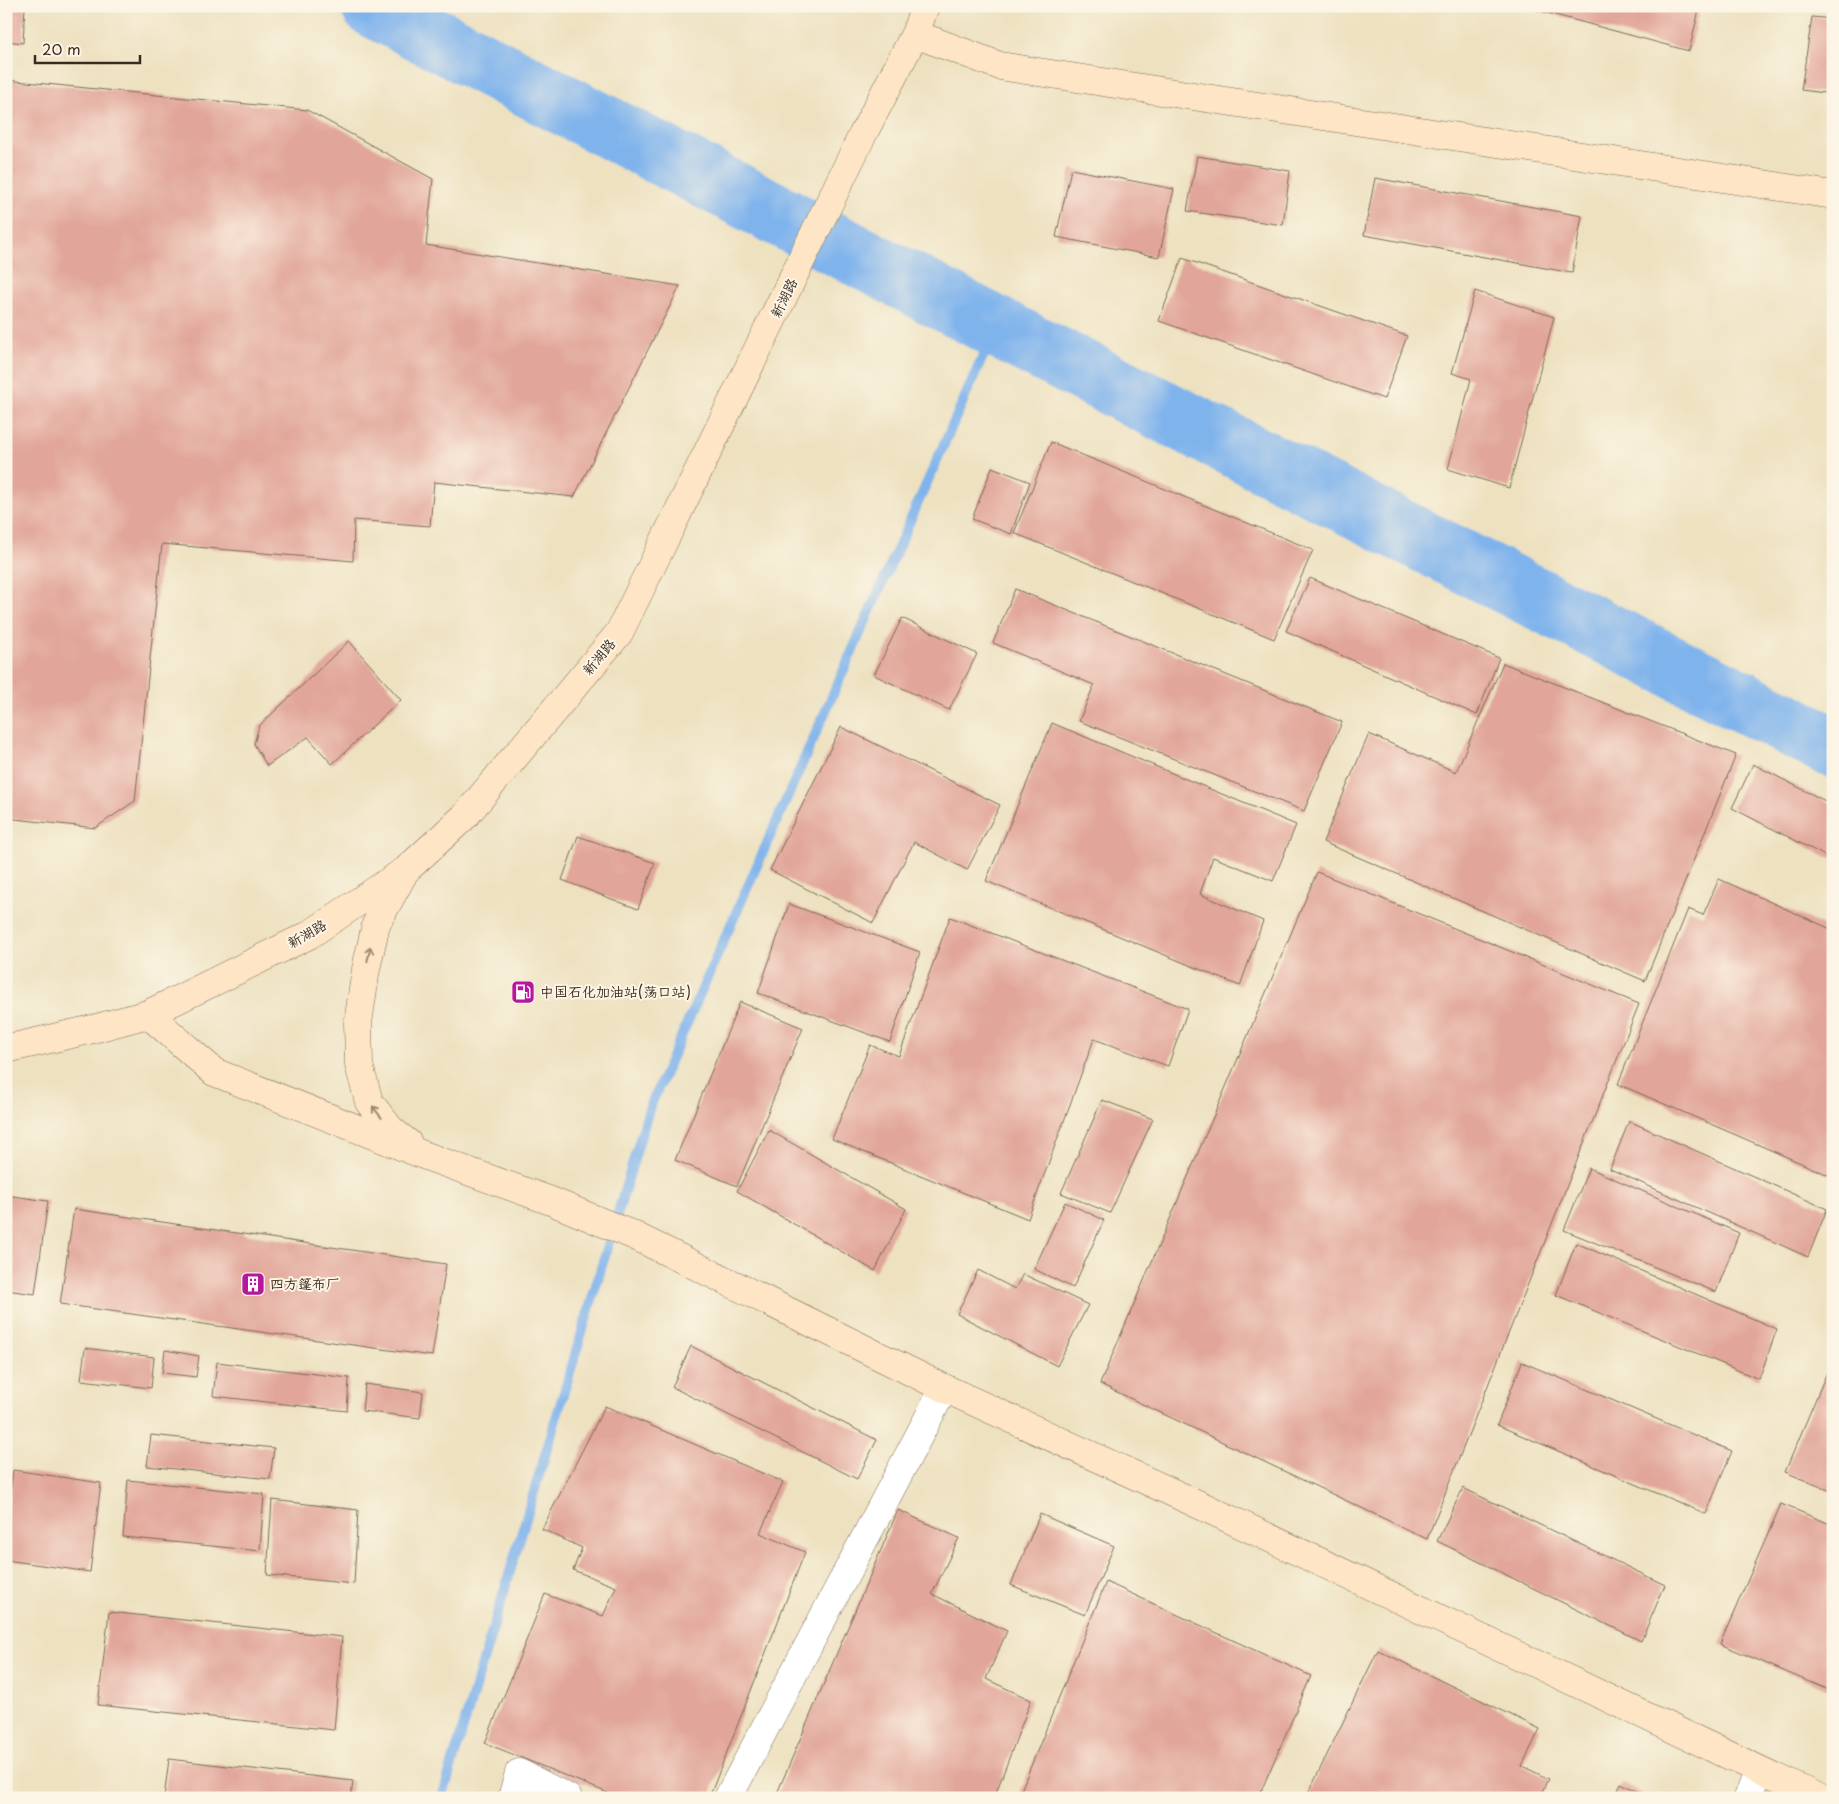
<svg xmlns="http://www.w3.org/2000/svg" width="1839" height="1804" font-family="'Playpen Sans','LXGW WenKai TC',sans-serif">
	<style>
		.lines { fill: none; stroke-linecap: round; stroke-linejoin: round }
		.stream { stroke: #7fb3ec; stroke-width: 10 }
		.river { stroke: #7fb3ec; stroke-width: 62 }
		.building { fill: #e1a599 }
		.street-casing { stroke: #796a57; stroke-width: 29 }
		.secondary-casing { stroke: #796a57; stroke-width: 29 }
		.street { stroke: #fff; stroke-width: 28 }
		.secondary { stroke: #fde5c5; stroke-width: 28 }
		.oneway { stroke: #9c8872 }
		.labels { text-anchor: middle; stroke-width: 4; stroke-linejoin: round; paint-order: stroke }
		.street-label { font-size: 14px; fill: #3b2a1e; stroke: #fcf5e5 }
		.poi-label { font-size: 14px; fill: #3b2a1e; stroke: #fcf5e5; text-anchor: start }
	</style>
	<rect width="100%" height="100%" fill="#fcf5e5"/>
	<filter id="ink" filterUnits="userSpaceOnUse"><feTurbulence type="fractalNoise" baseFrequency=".02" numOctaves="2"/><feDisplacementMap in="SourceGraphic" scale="10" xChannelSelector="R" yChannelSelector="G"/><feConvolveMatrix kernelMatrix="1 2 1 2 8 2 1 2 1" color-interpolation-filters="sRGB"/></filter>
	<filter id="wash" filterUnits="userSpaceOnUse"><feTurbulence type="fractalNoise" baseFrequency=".0096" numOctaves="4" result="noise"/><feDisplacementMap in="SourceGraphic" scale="20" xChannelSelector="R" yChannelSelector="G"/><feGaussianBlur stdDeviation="1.12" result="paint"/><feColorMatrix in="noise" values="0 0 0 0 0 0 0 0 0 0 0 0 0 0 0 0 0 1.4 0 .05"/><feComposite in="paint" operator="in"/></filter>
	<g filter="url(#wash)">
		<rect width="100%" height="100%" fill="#ede1c0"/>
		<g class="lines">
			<path class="stream" d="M 442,1798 L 649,1109 L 996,327"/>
			<path class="river" d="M 372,6 L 996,327 L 1833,747"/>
		</g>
		<g id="blocks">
			<g class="building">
				<path d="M 6,6 L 25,6 L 23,43 L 6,41 Z"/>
				<path d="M 1522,6 L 1700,6 L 1689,51 Z"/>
				<path d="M 1812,17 L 1833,19 L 1833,94 L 1801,90 Z"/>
				<path d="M 6,80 L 307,110 L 433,179 L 426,245 L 680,286 L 574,497 L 434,482 L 430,526 L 354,520 L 353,561 L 162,544 L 135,801 L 95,828 L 6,818 Z"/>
				<path d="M 1197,156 L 1290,171 L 1283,225 L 1187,211 Z"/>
				<path d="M 1071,169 L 1174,189 L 1159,257 L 1056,237 Z"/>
				<path d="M 1375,178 L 1582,216 L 1572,273 L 1364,235 Z"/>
				<path d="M 1182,258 L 1407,336 L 1384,399 L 1159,321 Z"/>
				<path d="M 1475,291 L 1554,317 L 1509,488 L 1448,469 L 1471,379 L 1452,373 Z"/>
				<path d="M 1051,442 L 1313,550 L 1274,639 L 1014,533 Z"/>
				<path d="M 992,467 L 1030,482 L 1011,534 L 972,519 Z"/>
				<path d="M 1310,578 L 1499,658 L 1477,715 L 1286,631 Z"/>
				<path d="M 1015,589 L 1342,722 L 1304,811 L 1079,721 L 1094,685 L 993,643 Z"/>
				<path d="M 902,618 L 977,654 L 949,710 L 874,675 Z"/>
				<path d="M 349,641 L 401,700 L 332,764 L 308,737 L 267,766 L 254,744 L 259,726 Z"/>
				<path d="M 1503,663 L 1736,755 L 1645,981 L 1323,842 L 1369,734 L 1456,772 Z"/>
				<path d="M 1052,723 L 1296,825 L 1273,881 L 1213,857 L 1200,894 L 1263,921 L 1240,986 L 986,881 Z"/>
				<path d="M 841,727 L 1000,805 L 967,870 L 914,842 L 873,923 L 770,870 Z"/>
				<path d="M 1753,764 L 1833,805 L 1833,860 L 1732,808 Z"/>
				<path d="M 578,836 L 655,863 L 638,909 L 562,880 Z"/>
				<path d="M 1317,872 L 1639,1004 L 1427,1539 L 1100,1384 Z"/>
				<path d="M 1719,879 L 1833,930 L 1833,1177 L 1618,1084 L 1688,909 L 1703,915 Z"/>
				<path d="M 789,904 L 920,952 L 890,1042 L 758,993 Z"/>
				<path d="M 950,917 L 1188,1009 L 1168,1066 L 1094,1039 L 1028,1219 L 832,1139 L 870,1045 L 899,1056 Z"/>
				<path d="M 740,1002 L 803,1028 L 737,1186 L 675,1160 Z"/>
				<path d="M 1102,1100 L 1153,1119 L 1110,1213 L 1061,1193 Z"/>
				<path d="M 1629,1121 L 1827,1209 L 1808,1257 L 1610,1169 Z"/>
				<path d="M 769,1130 L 906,1209 L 875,1271 L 737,1191 Z"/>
				<path d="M 1589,1168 L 1739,1233 L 1716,1292 L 1564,1230 Z"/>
				<path d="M 6,1195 L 48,1201 L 35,1294 L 6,1290 Z"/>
				<path d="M 1065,1202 L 1104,1220 L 1073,1288 L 1034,1269 Z"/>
				<path d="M 74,1209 L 446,1264 L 432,1356 L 60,1304 Z"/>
				<path d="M 1576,1243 L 1777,1329 L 1759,1379 L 1556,1295 Z"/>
				<path d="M 978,1270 L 1015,1289 L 1023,1274 L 1088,1305 L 1057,1366 L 957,1314 Z"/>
				<path d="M 691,1346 L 877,1440 L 857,1479 L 672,1387 Z"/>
				<path d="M 85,1348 L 154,1357 L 151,1388 L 81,1380 Z"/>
				<path d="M 165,1350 L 199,1356 L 196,1377 L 162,1373 Z"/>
				<path d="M 1833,1358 L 1833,1492 L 1785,1472 Z"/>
				<path d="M 217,1362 L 349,1378 L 347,1411 L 213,1396 Z"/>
				<path d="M 1522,1362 L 1732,1451 L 1706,1514 L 1497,1425 Z"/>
				<path d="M 365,1384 L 423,1392 L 420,1418 L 362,1411 Z"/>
				<path d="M 605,1406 L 783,1482 L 760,1533 L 805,1552 L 709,1798 L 620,1798 L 485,1743 L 545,1594 L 603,1616 L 616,1587 L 573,1570 L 582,1548 L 542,1529 Z"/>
				<path d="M 151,1435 L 274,1448 L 270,1479 L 147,1466 Z"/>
				<path d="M 13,1470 L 101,1483 L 90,1572 L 6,1560 L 6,1521 Z"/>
				<path d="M 128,1480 L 264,1494 L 260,1551 L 123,1537 Z"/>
				<path d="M 1463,1488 L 1665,1585 L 1641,1641 L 1437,1541 Z"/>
				<path d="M 272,1500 L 358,1510 L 354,1584 L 267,1575 Z"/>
				<path d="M 1781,1504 L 1833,1525 L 1833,1692 L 1720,1644 Z"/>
				<path d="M 898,1510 L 959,1538 L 932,1594 L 1007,1631 L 986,1679 L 1031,1700 L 994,1798 L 775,1798 Z"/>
				<path d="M 1040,1514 L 1114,1546 L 1085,1615 L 1011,1585 Z"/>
				<path d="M 1106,1582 L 1311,1676 L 1258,1798 L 1018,1798 Z"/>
				<path d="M 109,1612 L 342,1637 L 334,1730 L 98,1705 Z"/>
				<path d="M 1378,1650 L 1540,1729 L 1522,1766 L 1549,1779 L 1540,1798 L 1306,1798 Z"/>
				<path d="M 169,1759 L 353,1781 L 351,1798 L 164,1798 Z"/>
				<path d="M 1621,1783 L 1651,1798 L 1614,1798 Z"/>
			</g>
		</g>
	</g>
	<g filter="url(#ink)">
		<use href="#blocks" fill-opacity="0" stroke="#796a57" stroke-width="1"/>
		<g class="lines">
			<g class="street-casing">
				<g id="street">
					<path d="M 512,1798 L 519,1773 L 568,1798"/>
					<path d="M 728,1798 L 944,1388"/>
					<path d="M 1748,1798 L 1759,1771"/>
				</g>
			</g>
			<g class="secondary-casing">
				<g id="secondary">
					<path d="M 915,34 L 1000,66 L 1833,195"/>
					<path d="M 403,875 L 376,924 L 366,969 L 358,1023 L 359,1065 L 369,1102 L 391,1130 L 408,1143"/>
					<path d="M 148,1014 L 214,1072 L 426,1156 L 551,1201 L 635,1236 L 944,1388 L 1204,1507 L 1819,1798"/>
					<path d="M 6,1049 L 93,1029 L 148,1014 L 309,935 L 406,870 L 465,816 L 619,633 L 862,136 L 915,34 L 925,6"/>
				</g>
			</g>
			<use href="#street" class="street"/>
			<use href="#secondary" class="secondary"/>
		</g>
		<defs><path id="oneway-shaft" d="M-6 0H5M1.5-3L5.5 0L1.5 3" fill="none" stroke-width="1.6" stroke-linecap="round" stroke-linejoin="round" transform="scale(1.25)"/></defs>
		<g class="oneway">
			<use href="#oneway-shaft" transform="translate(369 954) rotate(-77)"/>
			<use href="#oneway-shaft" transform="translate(377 1112) rotate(-128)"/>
		</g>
	</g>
	<defs>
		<g id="fuel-square" transform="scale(1.25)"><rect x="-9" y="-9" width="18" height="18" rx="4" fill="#b5179e" stroke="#fcf5e5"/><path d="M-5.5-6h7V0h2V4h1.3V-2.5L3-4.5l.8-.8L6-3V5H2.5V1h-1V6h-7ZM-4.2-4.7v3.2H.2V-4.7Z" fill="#fff"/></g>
		<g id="building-square" transform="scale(1.25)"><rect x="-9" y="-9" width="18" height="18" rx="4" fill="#b5179e" stroke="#fcf5e5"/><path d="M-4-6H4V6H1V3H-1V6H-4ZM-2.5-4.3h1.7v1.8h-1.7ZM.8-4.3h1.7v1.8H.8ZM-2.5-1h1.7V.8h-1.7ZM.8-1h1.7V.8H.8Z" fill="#fff"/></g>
	</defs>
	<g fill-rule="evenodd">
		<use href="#fuel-square" x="523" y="992"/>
		<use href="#building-square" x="253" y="1284"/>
	</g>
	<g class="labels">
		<g class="street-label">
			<text transform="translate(784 298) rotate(-64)" y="5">新湖路</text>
			<text transform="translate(599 657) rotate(-50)" y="5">新湖路</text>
			<text transform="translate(307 934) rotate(-30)" y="5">新湖路</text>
		</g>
		<g class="poi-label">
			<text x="540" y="997">中国石化加油站(荡口站)</text>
			<text x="270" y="1289">四方篷布厂</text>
		</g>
	</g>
	<rect width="1839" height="1804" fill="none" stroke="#fcf5e5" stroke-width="25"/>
	<path d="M35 55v8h105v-8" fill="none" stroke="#3b2a1e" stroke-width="2.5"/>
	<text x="42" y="55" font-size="15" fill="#3b2a1e" stroke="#fcf5e5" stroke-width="4" paint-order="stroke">20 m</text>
</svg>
